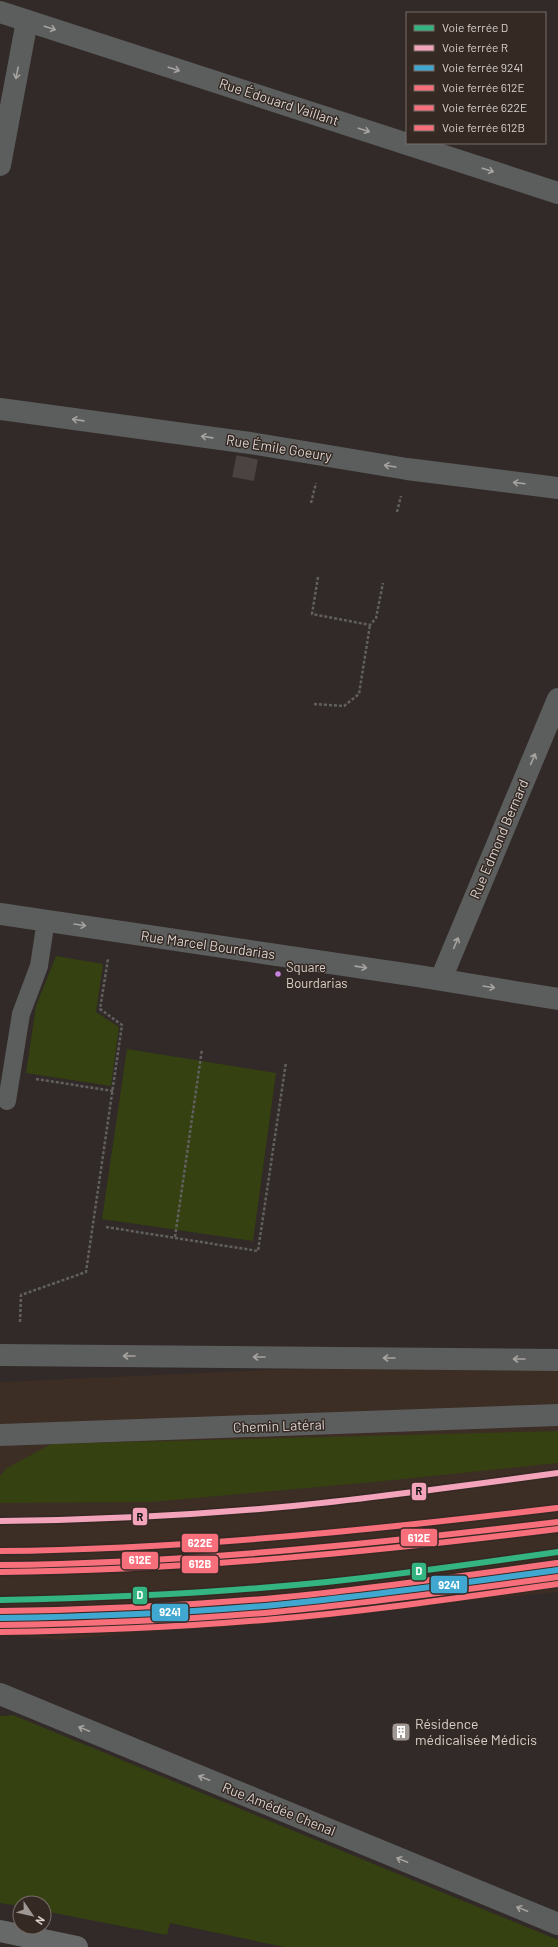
<svg xmlns="http://www.w3.org/2000/svg" width="558" height="1947" font-family="Barlow,sans-serif">
	<style>
		.built { fill: #3c2d25 }
		.green { fill: #354111 }
		.lines { fill: none; stroke-linecap: round; stroke-linejoin: round }
		.street-tunnel { stroke: #4a4341; stroke-width: 22; stroke-dasharray: 22 11; stroke-linecap: butt }
		.path { stroke: #61605f; stroke-width: 2.5; stroke-dasharray: 3 2; stroke-linecap: butt }
		.lane { stroke: #5c5e5d; stroke-width: 18 }
		.street { stroke: #5c5e5d; stroke-width: 22 }
		.primary { stroke: #676968; stroke-width: 22 }
		.rail-1-casing { stroke: #352924; stroke-width: 9 }
		.rail-2-casing { stroke: #352924; stroke-width: 9 }
		.rail-3-casing { stroke: #352924; stroke-width: 9 }
		.rail-4-casing { stroke: #352924; stroke-width: 9 }
		.rail-5-casing { stroke: #352924; stroke-width: 9 }
		.rail-6-casing { stroke: #352924; stroke-width: 9 }
		.rail-1 { stroke: #33b480; stroke-width: 6 }
		.rail-2 { stroke: #f3a4ba; stroke-width: 6 }
		.rail-3 { stroke: #40a8d0; stroke-width: 6 }
		.rail-4 { stroke: #f66f7b; stroke-width: 6 }
		.rail-5 { stroke: #f66f7b; stroke-width: 6 }
		.rail-6 { stroke: #f66f7b; stroke-width: 6 }
		.oneway { stroke: #a6a3a0 }
		.bus-dot { fill: #c483df; stroke: #352924; stroke-width: 1.5 }
		.labels { text-anchor: middle; stroke-width: 3; stroke-linejoin: round; paint-order: stroke }
		.bus-label { font-size: 13px; fill: #d8d1cd; stroke: #352924; text-anchor: start }
		.street-label { font-size: 14px; fill: #d8d1cd; stroke: #352924 }
		.poi-label { font-size: 14px; fill: #d8d1cd; stroke: #352924; text-anchor: start }
		.line-badge { stroke: #352924; stroke-width: 1.5 }
		.badge-label { font-size: 11px; text-anchor: middle; font-weight: bold; fill: #fff }
		.pale-badge-label { font-size: 11px; text-anchor: middle; font-weight: bold; fill: #111 }
	</style>
	<rect width="100%" height="100%" fill="#312a28"/>
	<path class="built" d="M 558,1357 L 558,1592 L 61,1640 L 0,1635 L 0,1382 Z"/>
	<g class="green">
		<path d="M 56,956 L 103,964 L 96,1012 L 119,1027 L 111,1086 L 26,1073 L 36,1006 Z"/>
		<path d="M 127,1049 L 276,1073 L 253,1241 L 102,1219 Z"/>
		<path d="M 558,1431 L 558,1463 L 374,1482 L 151,1502 L 0,1503 L 0,1476 L 7,1468 L 51,1444 Z"/>
		<path d="M 13,1715 L 558,1940 L 558,1947 L 284,1947 L 170,1923 L 167,1935 L 44,1911 L 44,1903 L 20,1903 L 20,1906 L 0,1903 L 0,1716 Z"/>
	</g>
	<g class="lines">
		<path class="street-tunnel" d="M 243,479 L 250,443"/>
		<g class="path">
			<path d="M 311,503 L 316,483"/>
			<path d="M 397,512 L 401,496"/>
			<path d="M 318,577 L 312,614 L 370,625 L 376,618 L 383,583"/>
			<path d="M 314,704 L 344,706 L 359,694 L 370,625"/>
			<path d="M 36,1079 L 113,1091"/>
			<path d="M 106,1227 L 258,1251 L 286,1062"/>
			<path d="M 175,1237 L 202,1049"/>
			<path d="M 20,1322 L 21,1295 L 86,1272 L 122,1025 L 100,1009 L 108,959"/>
		</g>
		<path class="lane" d="M 7,1101 L 21,1014 L 39,966 L 46,920"/>
		<g class="street">
			<path d="M 0,12 L 558,193"/>
			<path d="M 0,165 L 27,21"/>
			<path d="M 0,409 L 250,443 L 407,469 L 558,488"/>
			<path d="M 0,914 L 418,976 L 558,999"/>
			<path d="M 441,979 L 558,699"/>
			<path d="M 0,1355 L 558,1360"/>
			<path d="M 0,1435 L 558,1415"/>
			<path d="M 0,1694 L 558,1924"/>
		</g>
		<path class="primary" d="M 0,1931 L 77,1947"/>
		<g class="rail-1-casing">
			<path id="rail-1" d="M 0,1600 C 109,1598 218,1593 327,1582 C 404,1574 481,1563 558,1552"/>
		</g>
		<g class="rail-2-casing">
			<path id="rail-2" d="M 0,1521 C 98,1520 196,1515 293,1506 C 382,1497 470,1485 558,1473"/>
		</g>
		<g class="rail-3-casing">
			<path id="rail-3" d="M 0,1618 C 92,1617 184,1613 275,1605 C 370,1596 464,1583 558,1570"/>
		</g>
		<g class="rail-4-casing">
			<g id="rail-4">
				<path d="M 0,1565 C 187,1563 372,1544 558,1522"/>
				<path d="M 0,1625 C 92,1624 184,1620 275,1612 C 370,1603 464,1590 558,1577"/>
			</g>
		</g>
		<g class="rail-5-casing">
			<g id="rail-5">
				<path d="M 0,1551 C 187,1549 372,1530 557,1508"/>
				<path d="M 0,1611 C 92,1610 183,1606 275,1598 C 369,1589 463,1576 557,1563"/>
			</g>
		</g>
		<g class="rail-6-casing">
			<g id="rail-6">
				<path d="M 0,1572 C 187,1570 372,1552 558,1529"/>
				<path d="M 0,1632 C 92,1631 184,1627 275,1619 C 370,1611 464,1597 558,1584"/>
			</g>
		</g>
		<use href="#rail-1" class="rail-1"/>
		<use href="#rail-2" class="rail-2"/>
		<use href="#rail-3" class="rail-3"/>
		<use href="#rail-4" class="rail-4"/>
		<use href="#rail-5" class="rail-5"/>
		<use href="#rail-6" class="rail-6"/>
	</g>
	<defs><path id="oneway-shaft" d="M-6 0H5M1.5-3L5.5 0L1.5 3" fill="none" stroke-width="1.6" stroke-linecap="round" stroke-linejoin="round"/></defs>
	<g class="oneway">
		<use href="#oneway-shaft" transform="translate(50 28) rotate(18)"/>
		<use href="#oneway-shaft" transform="translate(174 69) rotate(18)"/>
		<use href="#oneway-shaft" transform="translate(17 73) rotate(101)"/>
		<use href="#oneway-shaft" transform="translate(364 130) rotate(18)"/>
		<use href="#oneway-shaft" transform="translate(488 170) rotate(18)"/>
		<use href="#oneway-shaft" transform="translate(78 420) rotate(-172)"/>
		<use href="#oneway-shaft" transform="translate(207 437) rotate(-172)"/>
		<use href="#oneway-shaft" transform="translate(390 466) rotate(-171)"/>
		<use href="#oneway-shaft" transform="translate(519 483) rotate(-173)"/>
		<use href="#oneway-shaft" transform="translate(533 759) rotate(-67)"/>
		<use href="#oneway-shaft" transform="translate(80 925) rotate(9)"/>
		<use href="#oneway-shaft" transform="translate(456 943) rotate(-67)"/>
		<use href="#oneway-shaft" transform="translate(361 967) rotate(8)"/>
		<use href="#oneway-shaft" transform="translate(489 987) rotate(9)"/>
		<use href="#oneway-shaft" transform="translate(129 1356) rotate(-180)"/>
		<use href="#oneway-shaft" transform="translate(259 1357) rotate(-180)"/>
		<use href="#oneway-shaft" transform="translate(389 1358) rotate(-180)"/>
		<use href="#oneway-shaft" transform="translate(519 1359) rotate(-180)"/>
		<use href="#oneway-shaft" transform="translate(84 1729) rotate(-158)"/>
		<use href="#oneway-shaft" transform="translate(204 1778) rotate(-158)"/>
		<use href="#oneway-shaft" transform="translate(402 1860) rotate(-158)"/>
		<use href="#oneway-shaft" transform="translate(522 1909) rotate(-158)"/>
	</g>
	<defs>
		<g id="building-square" transform="scale(1)"><rect x="-9" y="-9" width="18" height="18" rx="4" fill="#9e9793" stroke="#352924"/><path d="M-4-6H4V6H1V3H-1V6H-4ZM-2.5-4.3h1.7v1.8h-1.7ZM.8-4.3h1.7v1.8H.8ZM-2.5-1h1.7V.8h-1.7ZM.8-1h1.7V.8H.8Z" fill="#fff"/></g>
	</defs>
	<g fill-rule="evenodd">
		<use href="#building-square" x="401" y="1732"/>
	</g>
	<circle class="bus-dot" cx="278" cy="974" r="3.5"/>
	<g class="labels">
		<g class="bus-label">
			<text x="286" y="972">Square<tspan x="286" dy="16">Bourdarias</tspan></text>
		</g>
		<g class="street-label">
			<text transform="translate(279 102) rotate(18)" y="5">Rue Édouard Vaillant</text>
			<text transform="translate(279 448) rotate(9)" y="5">Rue Émile Goeury</text>
			<text transform="translate(499 839) rotate(-67)" y="5">Rue Edmond Bernard</text>
			<text transform="translate(208 945) rotate(8)" y="5">Rue Marcel Bourdarias</text>
			<text transform="translate(279 1426) rotate(-2)" y="5">Chemin Latéral</text>
			<text transform="translate(279 1809) rotate(22)" y="5">Rue Amédée Chenal</text>
		</g>
		<g class="poi-label">
			<text x="415" y="1729">Résidence<tspan x="415" dy="16">médicalisée Médicis</tspan></text>
		</g>
	</g>
	<g class="line-badge">
		<rect x="411" y="1482" width="16" height="19" rx="4" fill="#f3a4ba"/>
		<rect x="132" y="1507" width="16" height="19" rx="4" fill="#f3a4ba"/>
		<rect x="400" y="1528" width="38" height="19" rx="4" fill="#f66f7b"/>
		<rect x="181" y="1533" width="38" height="20" rx="4" fill="#f66f7b"/>
		<rect x="121" y="1551" width="38" height="19" rx="4" fill="#f66f7b"/>
		<rect x="181" y="1555" width="38" height="19" rx="4" fill="#f66f7b"/>
		<rect x="411" y="1562" width="16" height="19" rx="4" fill="#33b480"/>
		<rect x="430" y="1575" width="38" height="19" rx="4" fill="#40a8d0"/>
		<rect x="132" y="1586" width="16" height="19" rx="4" fill="#33b480"/>
		<rect x="151" y="1603" width="38" height="19" rx="4" fill="#40a8d0"/>
	</g>
	<g class="badge-label">
		<text x="419" y="1542">612E</text>
		<text x="200" y="1547">622E</text>
		<text x="140" y="1564">612E</text>
		<text x="200" y="1568">612B</text>
		<text x="419" y="1575">D</text>
		<text x="449" y="1589">9241</text>
		<text x="140" y="1599">D</text>
		<text x="170" y="1616">9241</text>
	</g>
	<g class="pale-badge-label">
		<text x="419" y="1495">R</text>
		<text x="140" y="1521">R</text>
	</g>
	<rect x="406" y="12" width="140" height="132" fill="#352924" stroke="#766c68"/>
	<rect x="414" y="25" width="20" height="6" fill="#33b480" stroke="#766c68"/>
	<text x="442" y="32" font-size="12" fill="#d8d1cd">Voie ferrée D</text>
	<rect x="414" y="45" width="20" height="6" fill="#f3a4ba" stroke="#766c68"/>
	<text x="442" y="52" font-size="12" fill="#d8d1cd">Voie ferrée R</text>
	<rect x="414" y="65" width="20" height="6" fill="#40a8d0" stroke="#766c68"/>
	<text x="442" y="72" font-size="12" fill="#d8d1cd">Voie ferrée 9241</text>
	<rect x="414" y="85" width="20" height="6" fill="#f66f7b" stroke="#766c68"/>
	<text x="442" y="92" font-size="12" fill="#d8d1cd">Voie ferrée 612E</text>
	<rect x="414" y="105" width="20" height="6" fill="#f66f7b" stroke="#766c68"/>
	<text x="442" y="112" font-size="12" fill="#d8d1cd">Voie ferrée 622E</text>
	<rect x="414" y="125" width="20" height="6" fill="#f66f7b" stroke="#766c68"/>
	<text x="442" y="132" font-size="12" fill="#d8d1cd">Voie ferrée 612B</text>
	<g transform="translate(32 1915) rotate(124)"><circle r="19" fill="#352924" stroke="#766c68"/>
	<path d="M0-3L7 15L0 10L-7 15Z" fill="#9e9793"/>
	<text y="-6" font-size="11" font-weight="bold" text-anchor="middle" fill="#d8d1cd">N</text>
	</g>
</svg>
